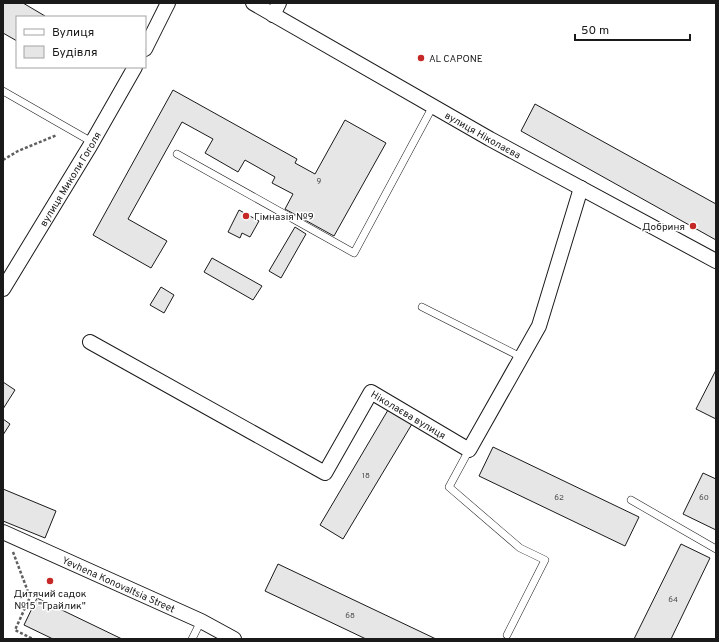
<svg xmlns="http://www.w3.org/2000/svg" width="719" height="642" font-family="Overpass,sans-serif">
	<style>
		.building { fill: #e6e6e6; stroke: #1a1a1a }
		.lines { fill: none; stroke-linecap: round; stroke-linejoin: round }
		.lane-casing { stroke: #1a1a1a; stroke-width: 8 }
		.street-casing { stroke: #1a1a1a; stroke-width: 16 }
		.path { stroke: #5f5f5f; stroke-width: 2.5; stroke-dasharray: 3 2; stroke-linecap: butt }
		.lane { stroke: #fff; stroke-width: 7 }
		.street { stroke: #fff; stroke-width: 14 }
		.poi-dot { fill: #c62828; stroke: #fff; stroke-width: 1.5 }
		.labels { text-anchor: middle; stroke-width: 3; stroke-linejoin: round; paint-order: stroke }
		.number-label { font-size: 8px; fill: #4d4d4d }
		.poi-label { font-size: 10px; fill: #1a1a1a; stroke: #fff; text-anchor: start }
		.street-label { font-size: 10px; fill: #1a1a1a; stroke: #fff }
	</style>
	<rect width="100%" height="100%" fill="#fff"/>
	<g class="building">
		<path d="M 3,3 L 23,3 L 45,16 L 45,17 L 17,17 L 17,41 L 3,33 Z"/>
		<path d="M 173,90 L 297,159 L 295,163 L 315,174 L 345,120 L 386,143 L 334,236 L 285,209 L 293,194 L 272,183 L 275,177 L 245,160 L 238,172 L 205,153 L 213,139 L 182,122 L 128,219 L 167,241 L 151,268 L 93,235 Z"/>
		<path d="M 535,104 L 716,204 L 716,240 L 521,131 Z"/>
		<path d="M 239,210 L 259,221 L 250,237 L 242,233 L 240,238 L 228,232 Z"/>
		<path d="M 295,227 L 306,234 L 281,278 L 269,271 Z"/>
		<path d="M 212,258 L 262,286 L 253,300 L 204,272 Z"/>
		<path d="M 161,287 L 174,295 L 164,313 L 150,305 Z"/>
		<path d="M 716,370 L 716,419 L 696,409 Z"/>
		<path d="M 3,382 L 15,390 L 3,409 Z"/>
		<path d="M 388,410 L 412,424 L 343,539 L 320,525 Z"/>
		<path d="M 3,419 L 10,424 L 3,435 Z"/>
		<path d="M 493,447 L 639,517 L 625,546 L 479,476 Z"/>
		<path d="M 703,473 L 716,479 L 716,530 L 683,514 Z"/>
		<path d="M 3,489 L 56,511 L 45,538 L 3,521 Z"/>
		<path d="M 681,544 L 710,558 L 671,639 L 634,639 Z"/>
		<path d="M 278,564 L 436,639 L 366,639 L 265,591 Z"/>
		<path d="M 37,598 L 122,639 L 53,639 L 24,625 Z"/>
	</g>
	<g class="lines">
		<g class="lane-casing">
			<g id="lane">
				<path d="M 3,91 L 92,142"/>
				<path d="M 177,154 L 354,253 L 433,106"/>
				<path d="M 422,307 L 521,357"/>
				<path d="M 469,450 L 449,487 L 520,548 L 545,560 L 507,635"/>
				<path d="M 631,500 L 716,549"/>
				<path d="M 192,639 L 201,621"/>
			</g>
		</g>
		<g class="street-casing">
			<g id="street">
				<path id="s1" d="M 253,3 L 490,139 L 716,261"/>
				<path d="M 273,15 L 279,3"/>
				<path d="M 145,49 L 168,3"/>
				<path id="s2" d="M 3,289 L 90,146 L 135,67"/>
				<path id="s3" d="M 90,342 L 325,473 L 371,392 L 469,450 L 539,326 L 581,188"/>
				<path id="s4" d="M 3,532 L 201,621 L 234,639"/>
			</g>
		</g>
		<g class="path">
			<path d="M 3,160 L 18,151 L 57,135"/>
			<path d="M 13,552 L 30,597 L 15,630 L 33,639"/>
		</g>
		<use href="#lane" class="lane"/>
		<use href="#street" class="street"/>
	</g>
	<g class="poi-dot">
		<circle cx="421" cy="58" r="4"/>
		<circle cx="246" cy="216" r="4"/>
		<circle cx="693" cy="226" r="4"/>
		<circle cx="50" cy="581" r="4"/>
	</g>
	<g class="labels">
		<g class="number-label">
			<text x="319" y="183">9</text>
			<text x="366" y="478">18</text>
			<text x="559" y="500">62</text>
			<text x="704" y="500">60</text>
			<text x="673" y="602">64</text>
			<text x="350" y="618">68</text>
		</g>
		<g class="poi-label">
			<text x="429" y="62">AL CAPONE</text>
			<text x="254" y="220">Гімназія №9</text>
			<text x="685" y="230" text-anchor="end">Добриня</text>
			<text x="50" y="597" text-anchor="middle">Дитячий садок<tspan x="50" dy="12">№15 "Грайлик"</tspan></text>
		</g>
		<g class="street-label">
			<text dy="4" stroke="none"><textPath href="#s1" startOffset="265">вулиця Ніколаєва</textPath></text>
			<text dy="4" stroke="none"><textPath href="#s2" startOffset="129">вулиця Миколи Гоголя</textPath></text>
			<text dy="4" stroke="none"><textPath href="#s3" startOffset="406">Ніколаєва вулиця</textPath></text>
			<text dy="4" stroke="none"><textPath href="#s4" startOffset="127">Yevhena Konovaltsia Street</textPath></text>
		</g>
	</g>
	<rect width="719" height="642" fill="none" stroke="#1a1a1a" stroke-width="8"/>
	<rect x="16" y="16" width="130" height="52" fill="#ffffff" stroke="#a3a3a3"/>
	<rect x="24" y="29" width="20" height="6" fill="#ffffff" stroke="#a3a3a3"/>
	<text x="52" y="36" font-size="12" fill="#1a1a1a">Вулиця</text>
	<rect x="24" y="46" width="20" height="12" fill="#e6e6e6" stroke="#a3a3a3"/>
	<text x="52" y="56" font-size="12" fill="#1a1a1a">Будівля</text>
	<path d="M575 34v6h115v-6" fill="none" stroke="#1a1a1a" stroke-width="2"/>
	<text x="581" y="34" font-size="12" fill="#1a1a1a" stroke="#ffffff" stroke-width="3" paint-order="stroke">50 m</text>
</svg>
